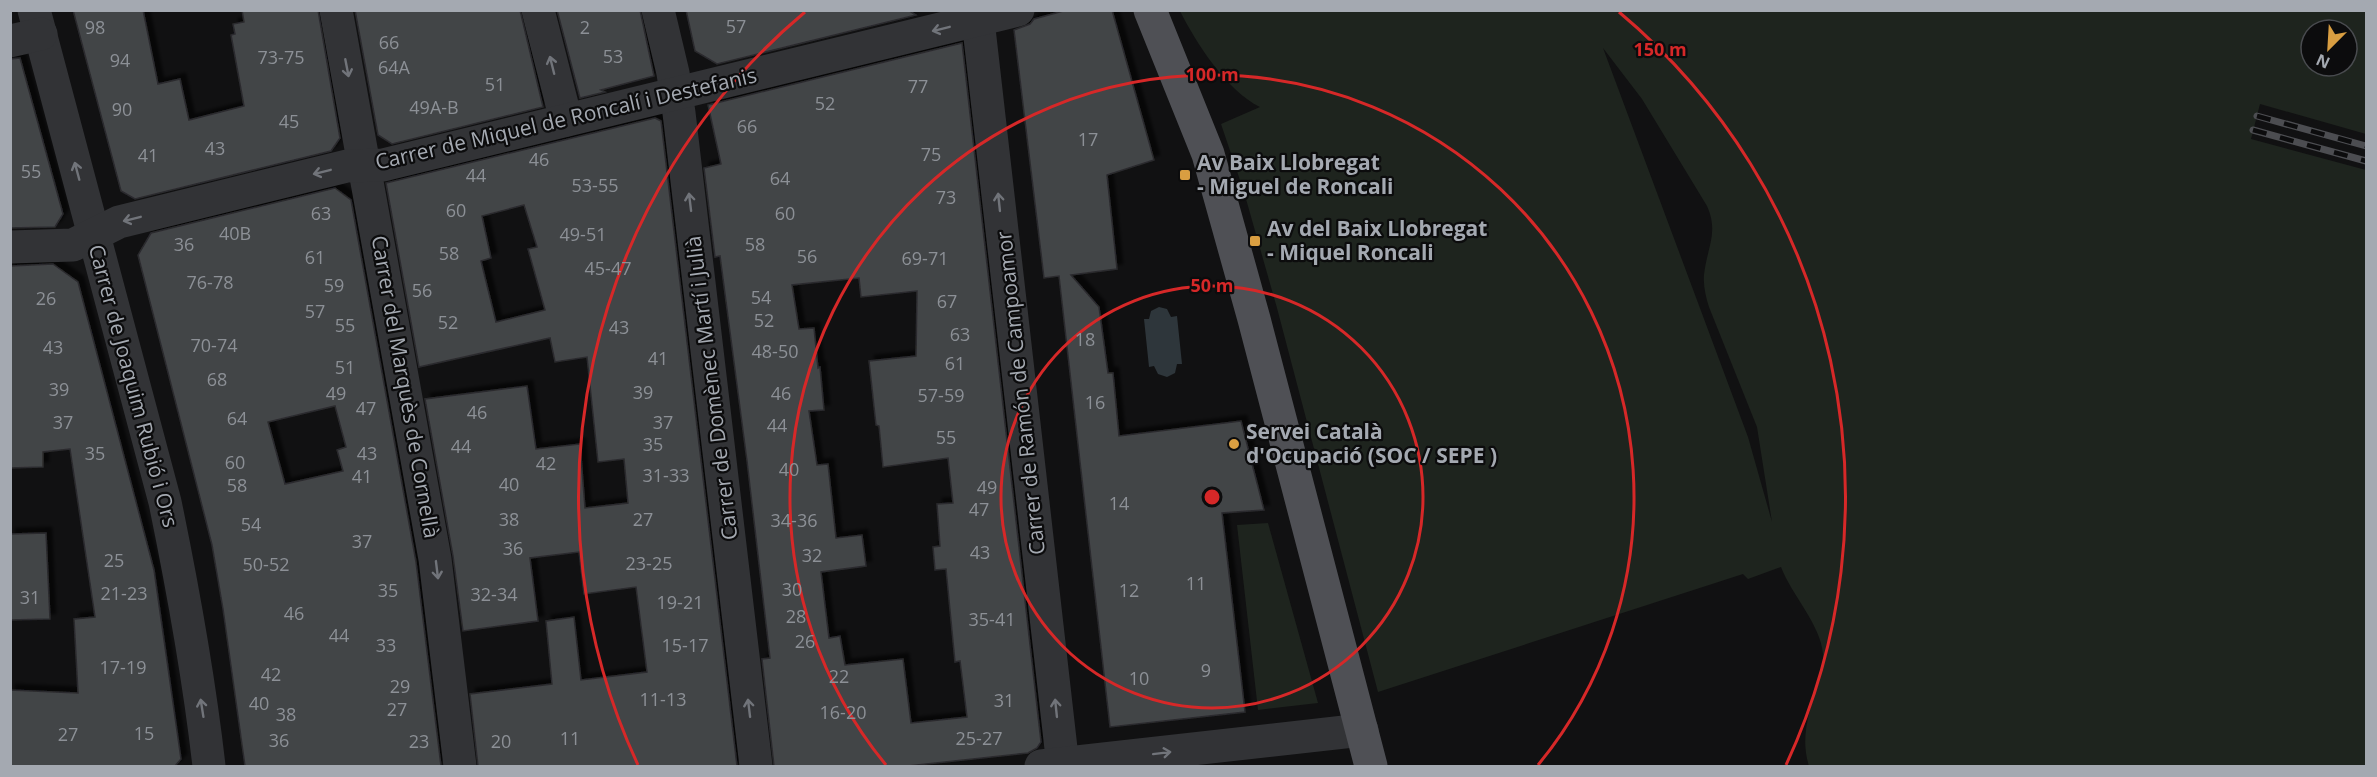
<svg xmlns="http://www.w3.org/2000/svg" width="2377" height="777" font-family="'Open Sans',sans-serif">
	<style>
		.green { fill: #1e241e; fill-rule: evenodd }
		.water { fill: #2e363b }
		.building { fill: #434447; stroke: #2b2b2e; stroke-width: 1.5; fill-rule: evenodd; filter: url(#shadow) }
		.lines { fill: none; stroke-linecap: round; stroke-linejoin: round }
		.minor { stroke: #323336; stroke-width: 33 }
		.major { stroke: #4f5055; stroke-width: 33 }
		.rail-casing { stroke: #4c4d51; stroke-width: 7 }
		.rail { stroke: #0c0c0d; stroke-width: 4.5; stroke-dasharray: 14; stroke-linecap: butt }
		.oneway { stroke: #71747a }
		.ring { fill: none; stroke: #d62828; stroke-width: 3 }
		.poi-dot { fill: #d99e41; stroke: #0c0c0d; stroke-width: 2 }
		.labels { text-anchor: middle; stroke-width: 4.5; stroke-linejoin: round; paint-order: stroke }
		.number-label { font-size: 18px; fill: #8c9096 }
		.street-label { font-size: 21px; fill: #a4a9b1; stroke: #0c0c0d }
		.poi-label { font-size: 21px; font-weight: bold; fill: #a4a9b1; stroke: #0c0c0d; text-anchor: start }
		.centre { fill: #d62828; stroke: #0c0c0d; stroke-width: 3 }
		.ring-label { font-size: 18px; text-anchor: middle; font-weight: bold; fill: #d62828; stroke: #0c0c0d; stroke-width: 4.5; stroke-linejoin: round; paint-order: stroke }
	</style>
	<defs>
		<filter id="shadow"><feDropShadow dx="5.5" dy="-5.5" stdDeviation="1.5" flood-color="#0009"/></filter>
	</defs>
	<rect width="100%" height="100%" fill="#111112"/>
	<g class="green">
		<path d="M 1180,11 L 2366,11 L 2366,134 L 2260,104 L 2251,139 L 2366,170 L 2366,766 L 1809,766 C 1800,738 1809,713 1817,685 C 1820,675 1824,665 1823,654 C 1821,625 1791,594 1781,567 L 1748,579 L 1743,574 L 1378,692 L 1277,308 L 1244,192 L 1221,124 L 1260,107 C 1227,91 1196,43 1180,11 ZM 2311,30 L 2347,30 L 2347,66 L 2311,66 ZM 1603,48 L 1642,99 L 1707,206 C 1719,233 1707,247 1704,275 C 1703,286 1706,297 1709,307 L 1757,427 L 1772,522 L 1748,437 Z"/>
		<path d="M 1268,523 L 1318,703 L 1258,710 L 1237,525 Z"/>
	</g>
	<path class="water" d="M 1159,307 L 1167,309 L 1171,317 L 1177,316 L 1182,364 L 1177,364 L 1175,373 L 1167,377 L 1158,374 L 1154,366 L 1149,367 L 1144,319 L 1149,319 L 1151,311 Z"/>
	<g class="building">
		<path d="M 73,10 L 143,10 L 158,84 L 180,79 L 189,120 L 244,106 L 231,35 L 235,34 L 233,24 L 244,22 L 242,10 L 318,10 L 340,138 L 331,151 L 135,199 L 121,191 Z"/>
		<path d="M 355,10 L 520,10 L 543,107 L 392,144 L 378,135 Z"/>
		<path d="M 557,10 L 640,10 L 654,76 L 601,90 L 605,92 L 580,98 Z"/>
		<path d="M 686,10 L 908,10 L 916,15 L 717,64 L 695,51 Z"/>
		<path d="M 1067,10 L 1112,10 L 1154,160 L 1107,175 L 1117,269 L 1071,275 L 1099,307 L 1108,373 L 1113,373 L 1119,436 L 1241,421 L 1264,510 L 1222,513 L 1245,712 L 1110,727 L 1059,276 L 1044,278 L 1014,30 L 1030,24 L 1034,19 Z"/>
		<path d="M 962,43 L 1041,742 L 1037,748 L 1028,753 L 908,766 L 774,766 L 762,659 L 770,658 L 747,461 L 720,256 L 715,257 L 704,168 L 721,164 L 708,105 ZM 859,278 L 861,297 L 917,291 L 916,356 L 869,361 L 876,425 L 879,426 L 883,467 L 948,458 L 953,503 L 937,504 L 940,546 L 933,547 L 935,570 L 946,569 L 955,662 L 960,661 L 967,717 L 911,723 L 903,659 L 845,665 L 840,636 L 829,638 L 821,572 L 866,566 L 862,535 L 836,538 L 828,464 L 817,465 L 809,411 L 824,410 L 820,367 L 818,368 L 814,328 L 799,329 L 792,285 Z"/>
		<path d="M 20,58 L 63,214 L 55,227 L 10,228 L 10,59 Z"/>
		<path d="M 655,118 L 661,121 L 737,766 L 478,766 L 470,694 L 552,684 L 546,621 L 574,617 L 581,680 L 647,672 L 636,587 L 584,594 L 579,552 L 530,558 L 538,621 L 463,631 L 453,556 L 425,399 L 527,386 L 536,449 L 580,444 L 585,508 L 628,503 L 624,459 L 598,462 L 587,357 L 555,362 L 550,338 L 419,367 L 386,183 ZM 524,205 L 537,247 L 528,249 L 545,310 L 496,322 L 481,261 L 491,258 L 482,216 Z"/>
		<path d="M 335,188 L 351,200 L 416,562 L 441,766 L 245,766 L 223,609 L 212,545 L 138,255 L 151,233 ZM 335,406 L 346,447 L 337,450 L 343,471 L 285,484 L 268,422 Z"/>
		<path d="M 53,264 L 78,282 L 154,570 L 181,759 L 175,766 L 10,766 L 10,690 L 78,693 L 74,619 L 95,617 L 70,449 L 43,452 L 43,467 L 10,468 L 10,266 Z"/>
		<path d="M 46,533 L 50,619 L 10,620 L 10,534 Z"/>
	</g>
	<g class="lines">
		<g class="minor">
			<path d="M 34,10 L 165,502 C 183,589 199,678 209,766"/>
			<path d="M 336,10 L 435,559 L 460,766"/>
			<path d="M 538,10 L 566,120"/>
			<path d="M 658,10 L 673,73 L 679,113 L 756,766"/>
			<path d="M 978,20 L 1063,766"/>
			<path d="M 10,41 L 41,34"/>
			<path d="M 10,247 L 73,245 L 119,222 L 347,166 L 383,165 L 1018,10"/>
			<path d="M 1041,766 L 1362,730"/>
		</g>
		<path class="major" d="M 1150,10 L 1208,154 L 1254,319 L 1371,766"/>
		<g class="rail-casing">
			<g id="rail">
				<path d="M 2257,116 L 2366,146"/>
				<path d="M 2253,130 L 2366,161"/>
			</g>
		</g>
		<use href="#rail" class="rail"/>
	</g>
	<defs><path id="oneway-shaft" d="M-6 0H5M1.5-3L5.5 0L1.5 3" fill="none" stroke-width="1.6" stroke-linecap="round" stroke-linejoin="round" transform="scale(1.5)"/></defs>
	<g class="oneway">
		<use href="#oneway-shaft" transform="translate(941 29) rotate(166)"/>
		<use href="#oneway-shaft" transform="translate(552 65) rotate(-104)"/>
		<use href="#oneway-shaft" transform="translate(347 68) rotate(79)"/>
		<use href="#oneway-shaft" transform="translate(77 171) rotate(-105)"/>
		<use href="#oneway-shaft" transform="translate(322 172) rotate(166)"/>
		<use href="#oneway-shaft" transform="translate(690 202) rotate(-97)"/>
		<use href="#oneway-shaft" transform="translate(999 202) rotate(-96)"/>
		<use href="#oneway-shaft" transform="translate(132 219) rotate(166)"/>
		<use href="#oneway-shaft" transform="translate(437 570) rotate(83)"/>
		<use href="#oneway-shaft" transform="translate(202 708) rotate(-99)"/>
		<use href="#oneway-shaft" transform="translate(749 708) rotate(-97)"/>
		<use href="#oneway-shaft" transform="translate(1056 708) rotate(-96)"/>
		<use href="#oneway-shaft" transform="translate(1162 753) rotate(-7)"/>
	</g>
	<g class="ring">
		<circle cx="1212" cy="497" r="211"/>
		<path d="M886 765A422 422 0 1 1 1538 765"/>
		<path d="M638 765A633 633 0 0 1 805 12M1619 12A633 633 0 0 1 1786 765"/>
	</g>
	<g class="poi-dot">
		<rect x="1179" y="169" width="12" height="12" rx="3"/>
		<rect x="1249" y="235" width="12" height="12" rx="3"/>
		<circle cx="1234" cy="444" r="6"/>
	</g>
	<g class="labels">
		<g class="number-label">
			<text x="736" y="33">57</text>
			<text x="95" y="34">98</text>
			<text x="585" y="34">2</text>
			<text x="389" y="49">66</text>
			<text x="613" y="63">53</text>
			<text x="281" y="64">73-75</text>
			<text x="120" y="67">94</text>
			<text x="394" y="74">64A</text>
			<text x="495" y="91">51</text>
			<text x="918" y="93">77</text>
			<text x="825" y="110">52</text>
			<text x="434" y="114">49A-B</text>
			<text x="122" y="116">90</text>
			<text x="289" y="128">45</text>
			<text x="747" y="133">66</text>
			<text x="1088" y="146">17</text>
			<text x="215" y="155">43</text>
			<text x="931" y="161">75</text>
			<text x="148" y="162">41</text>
			<text x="539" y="166">46</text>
			<text x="31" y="178">55</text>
			<text x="476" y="182">44</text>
			<text x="780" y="185">64</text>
			<text x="595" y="192">53-55</text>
			<text x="946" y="204">73</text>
			<text x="456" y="217">60</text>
			<text x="321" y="220">63</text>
			<text x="785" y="220">60</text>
			<text x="235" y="240">40B</text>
			<text x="583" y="241">49-51</text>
			<text x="184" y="251">36</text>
			<text x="755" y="251">58</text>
			<text x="449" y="260">58</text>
			<text x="807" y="263">56</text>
			<text x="315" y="264">61</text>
			<text x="925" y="265">69-71</text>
			<text x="608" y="275">45-47</text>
			<text x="210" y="289">76-78</text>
			<text x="334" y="292">59</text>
			<text x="422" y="297">56</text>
			<text x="761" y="304">54</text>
			<text x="46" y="305">26</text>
			<text x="947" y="308">67</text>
			<text x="315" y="318">57</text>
			<text x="764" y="327">52</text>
			<text x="448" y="329">52</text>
			<text x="345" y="332">55</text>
			<text x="619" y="334">43</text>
			<text x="960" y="341">63</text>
			<text x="1085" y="346">18</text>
			<text x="214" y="352">70-74</text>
			<text x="53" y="354">43</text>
			<text x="775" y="358">48-50</text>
			<text x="658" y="365">41</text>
			<text x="955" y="370">61</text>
			<text x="345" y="374">51</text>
			<text x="217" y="386">68</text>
			<text x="59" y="396">39</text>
			<text x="643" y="399">39</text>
			<text x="336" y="400">49</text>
			<text x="781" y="400">46</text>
			<text x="941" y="402">57-59</text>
			<text x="1095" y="409">16</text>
			<text x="366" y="415">47</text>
			<text x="477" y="419">46</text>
			<text x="237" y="425">64</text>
			<text x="63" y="429">37</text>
			<text x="663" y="429">37</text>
			<text x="777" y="432">44</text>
			<text x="946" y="444">55</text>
			<text x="653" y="451">35</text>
			<text x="461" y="453">44</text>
			<text x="95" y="460">35</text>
			<text x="367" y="460">43</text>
			<text x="235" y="469">60</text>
			<text x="546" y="470">42</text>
			<text x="789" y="476">40</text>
			<text x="666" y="482">31-33</text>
			<text x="362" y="483">41</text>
			<text x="509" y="491">40</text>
			<text x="237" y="492">58</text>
			<text x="987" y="494">49</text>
			<text x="1119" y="510">14</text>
			<text x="979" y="516">47</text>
			<text x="509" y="526">38</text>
			<text x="643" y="526">27</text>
			<text x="794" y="527">34-36</text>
			<text x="251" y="531">54</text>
			<text x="362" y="548">37</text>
			<text x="513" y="555">36</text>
			<text x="980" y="559">43</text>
			<text x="812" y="562">32</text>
			<text x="114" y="567">25</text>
			<text x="649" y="570">23-25</text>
			<text x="266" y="571">50-52</text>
			<text x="1196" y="590">11</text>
			<text x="792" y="596">30</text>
			<text x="388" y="597">35</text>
			<text x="1129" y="597">12</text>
			<text x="124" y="600">21-23</text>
			<text x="494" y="601">32-34</text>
			<text x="30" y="604">31</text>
			<text x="680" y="609">19-21</text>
			<text x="294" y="620">46</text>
			<text x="796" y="623">28</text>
			<text x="992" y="626">35-41</text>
			<text x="339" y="642">44</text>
			<text x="805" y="648">26</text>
			<text x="386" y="652">33</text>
			<text x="685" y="652">15-17</text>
			<text x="123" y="674">17-19</text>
			<text x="1206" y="677">9</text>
			<text x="271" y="681">42</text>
			<text x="839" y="683">22</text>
			<text x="1139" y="685">10</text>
			<text x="400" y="693">29</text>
			<text x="663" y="706">11-13</text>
			<text x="1004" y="707">31</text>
			<text x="259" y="710">40</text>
			<text x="397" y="716">27</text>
			<text x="843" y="719">16-20</text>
			<text x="286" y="721">38</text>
			<text x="144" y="740">15</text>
			<text x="68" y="741">27</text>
			<text x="570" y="745">11</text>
			<text x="979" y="745">25-27</text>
			<text x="279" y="747">36</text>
			<text x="419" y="748">23</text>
			<text x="501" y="748">20</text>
		</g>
		<g class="street-label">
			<text transform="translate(566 119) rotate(-13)" y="7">Carrer de Miquel de Roncalí i Destefanis</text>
			<text transform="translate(133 386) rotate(75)" y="7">Carrer de Joaquim Rubió i Ors</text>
			<text transform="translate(405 387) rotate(80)" y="7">Carrer del Marquès de Cornellà</text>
			<text transform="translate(712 388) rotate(-97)" y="7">Carrer de Domènec Martí i Julià</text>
			<text transform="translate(1021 393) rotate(-96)" y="7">Carrer de Ramón de Campoamor</text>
		</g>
		<g class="poi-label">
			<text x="1197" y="170">Av Baix Llobregat<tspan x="1197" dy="24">- Miguel de Roncali</tspan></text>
			<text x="1267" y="236">Av del Baix Llobregat<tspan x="1267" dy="24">- Miquel Roncali</tspan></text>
			<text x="1246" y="439">Servei Català<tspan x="1246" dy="24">d'Ocupació (SOC / SEPE )</tspan></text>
		</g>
	</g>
	<circle cx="1212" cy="497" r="9" class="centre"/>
	<g class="ring-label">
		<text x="1660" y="56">150 m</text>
		<text x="1212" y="81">100 m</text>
		<text x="1212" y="292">50 m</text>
	</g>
	<rect width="2377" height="777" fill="none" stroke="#a4a9b1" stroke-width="24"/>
	<g transform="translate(2329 48) rotate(204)"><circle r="28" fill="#0c0c0d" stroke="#494b4f" stroke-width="1.5"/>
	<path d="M0-4.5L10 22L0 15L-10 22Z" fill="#d99e41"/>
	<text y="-9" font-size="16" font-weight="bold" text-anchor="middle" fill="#a4a9b1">N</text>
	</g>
</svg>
